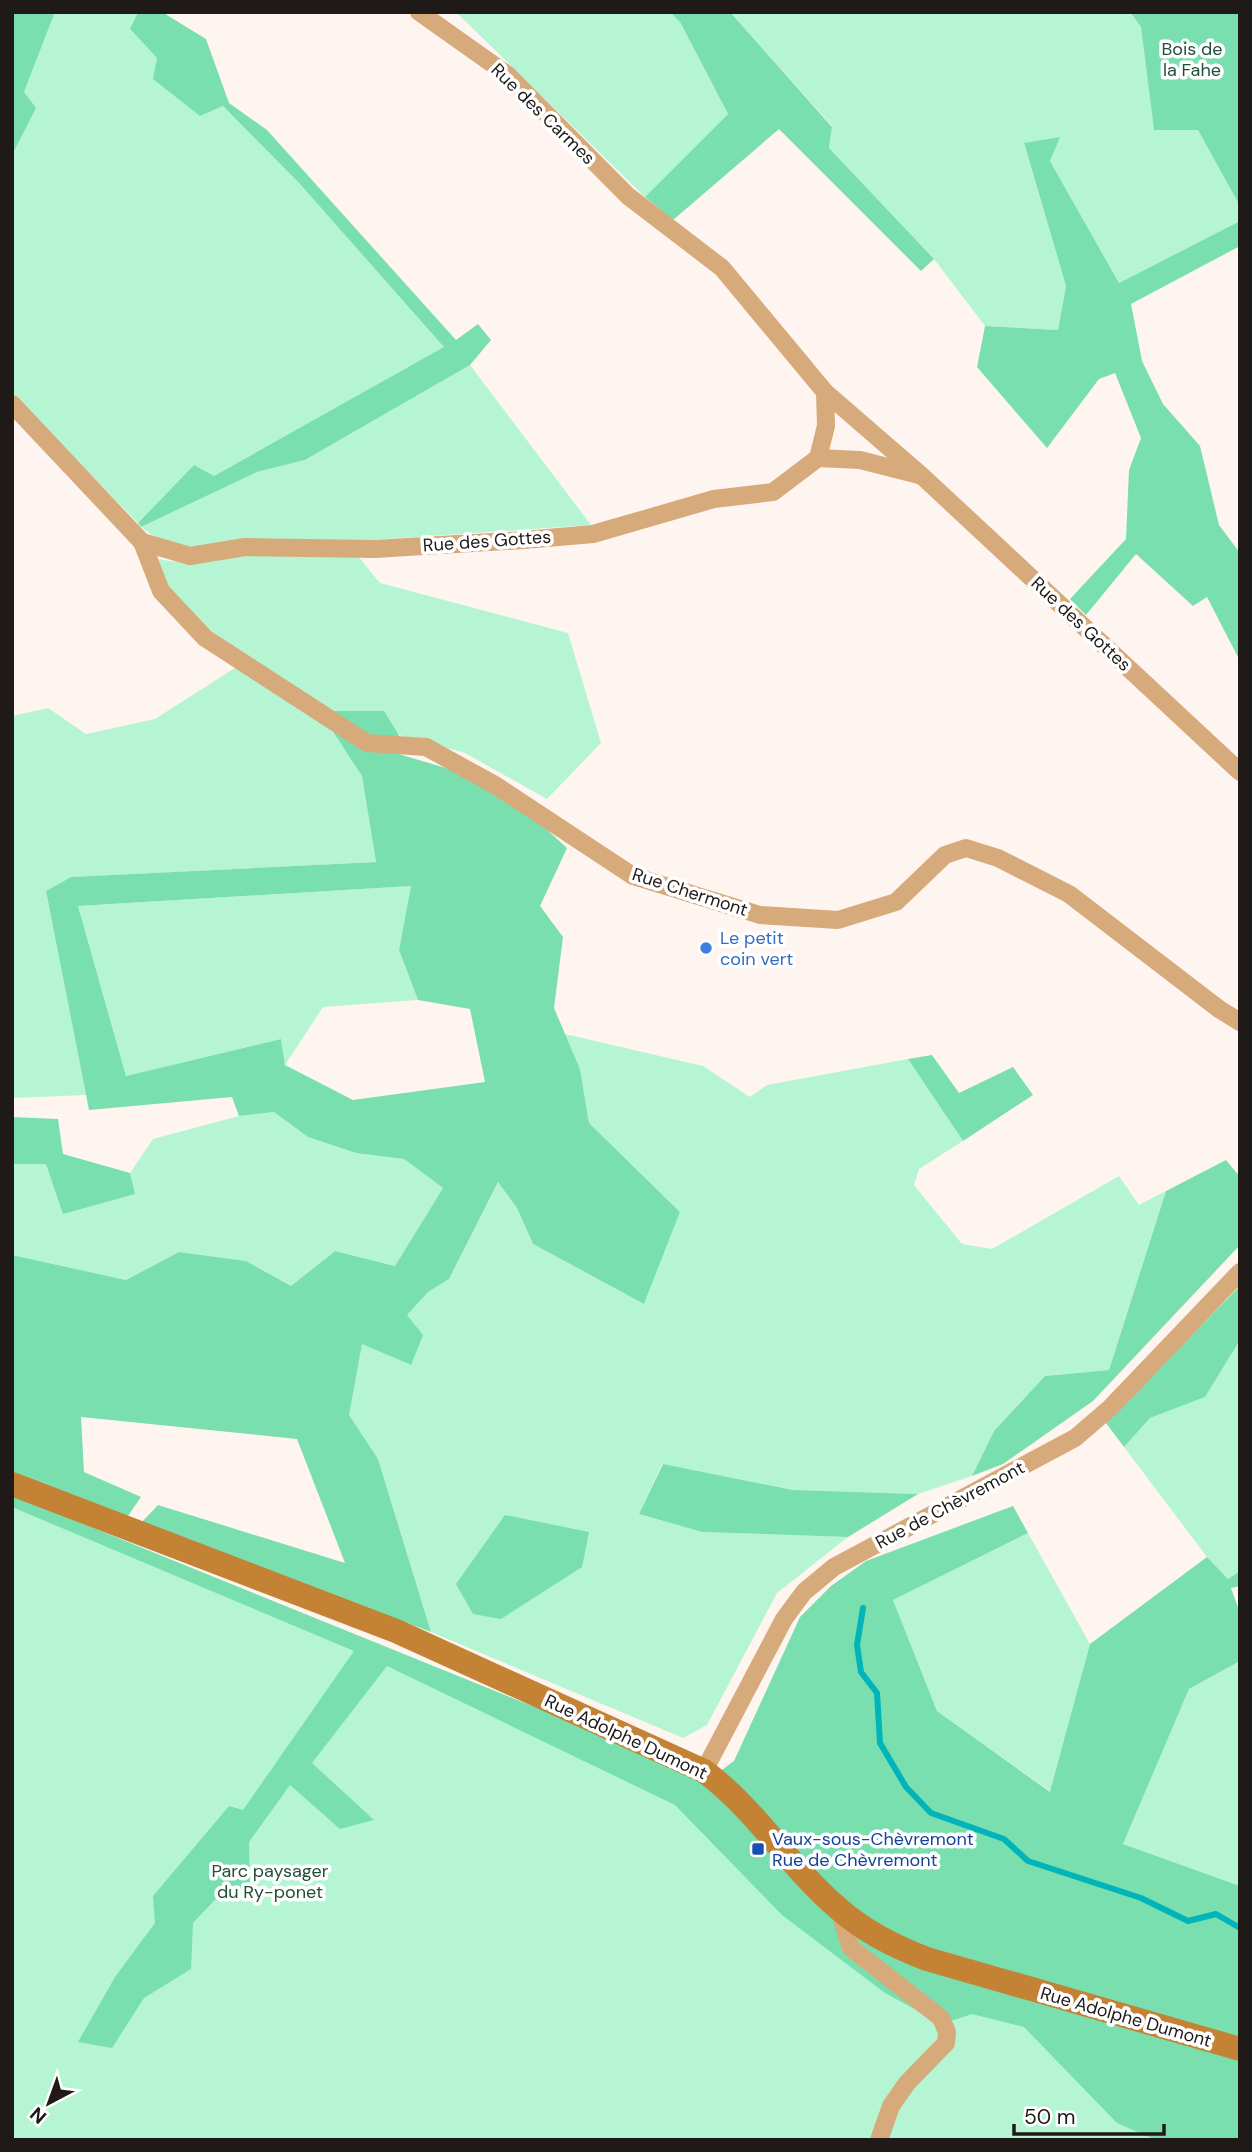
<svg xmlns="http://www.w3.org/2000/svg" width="1252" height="2152" font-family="'DM Sans',sans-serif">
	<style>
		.green { fill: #b5f5d4 }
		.forest { fill: #79dfaf; fill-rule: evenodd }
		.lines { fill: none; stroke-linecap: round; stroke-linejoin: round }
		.stream { stroke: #00b4ba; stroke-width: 6 }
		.minor { stroke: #d6aa7b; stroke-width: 18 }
		.secondary { stroke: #c38234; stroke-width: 24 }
		.shop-dot { fill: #3f7fe0; stroke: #fff; stroke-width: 2.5 }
		.transit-dot { fill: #1a4fb4; stroke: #fff; stroke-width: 2.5 }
		.labels { text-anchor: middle; stroke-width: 7; stroke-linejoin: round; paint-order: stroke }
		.park-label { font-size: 18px; fill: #224e3a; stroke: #fff }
		.street-label { font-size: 18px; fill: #1f1a18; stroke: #fff }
		.shop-label { font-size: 18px; fill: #366cbe; stroke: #fff; text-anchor: start }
		.transit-label { font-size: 18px; fill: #164399; stroke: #fff; text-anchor: start }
	</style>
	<rect width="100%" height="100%" fill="#fef5f1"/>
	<g class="green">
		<path d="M 55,12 L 138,12 L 130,29 L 157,58 L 200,116 L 223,106 L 300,184 L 445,347 L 214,476 L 194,465 L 138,523 L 12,394 L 12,155 L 35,108 L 24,92 Z"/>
		<path d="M 456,12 L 670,12 L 680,22 L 728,114 L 645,197 Z"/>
		<path d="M 730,12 L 1130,12 L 1141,27 L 1154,129 L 1198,130 L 1240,206 L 1240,221 L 1119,283 L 1050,161 L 1024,144 L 1066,286 L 1058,330 L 985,326 L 934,259 L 829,148 L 832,126 Z"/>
		<path d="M 470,365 L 591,525 L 209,551 L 159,540 L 141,527 L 257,472 L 305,460 Z"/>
		<path d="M 231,556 L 358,556 L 380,583 L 568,633 L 601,743 L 547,799 L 465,753 L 399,735 L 384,711 L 330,711 L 203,626 L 163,585 L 159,559 C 185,564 206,566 231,556 Z"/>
		<path d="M 238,666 L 333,727 L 362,776 L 376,862 L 71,877 L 46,891 L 86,1095 L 12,1098 L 12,716 L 48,708 L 86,734 L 155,719 Z"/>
		<path d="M 411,886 L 399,950 L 418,1000 L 323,1007 L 285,1065 L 281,1039 L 126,1076 L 78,906 Z"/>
		<path d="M 565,1034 L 703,1066 L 750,1097 L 767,1085 L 908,1059 L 963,1141 L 919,1169 L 914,1185 L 962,1244 L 992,1249 L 1119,1176 L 1139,1205 L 1166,1191 L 1109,1370 L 1045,1376 L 994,1431 L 972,1476 L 918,1494 L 793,1490 L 662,1464 L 639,1514 L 702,1532 L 848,1537 L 777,1593 L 707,1725 L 683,1738 L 431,1632 L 378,1459 L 348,1415 L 362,1343 L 410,1365 L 406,1315 L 428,1292 L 449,1279 L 498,1182 L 517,1208 L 533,1244 L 644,1304 L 680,1212 L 589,1123 L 580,1069 Z"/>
		<path d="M 274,1112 L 308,1137 L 356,1153 L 404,1159 L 443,1188 L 395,1266 L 335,1251 L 291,1286 L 246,1261 L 179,1252 L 126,1280 L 12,1255 L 12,1164 L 47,1164 L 63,1213 L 134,1194 L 130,1173 L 153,1139 L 239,1116 Z"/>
		<path d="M 1240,1340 L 1240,1571 L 1228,1579 L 1207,1557 L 1124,1447 L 1150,1418 L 1205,1397 Z"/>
		<path d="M 12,1496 L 694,1777 L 1240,2140 L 12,2140 Z"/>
		<path d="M 1028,1533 L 1090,1644 L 1051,1792 L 937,1711 L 893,1600 Z"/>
		<path d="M 1240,1661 L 1240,1886 L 1123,1844 L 1189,1689 Z"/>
	</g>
	<g class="forest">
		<path d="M 15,12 L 55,12 L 24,92 L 36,108 L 12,155 L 12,18 Z"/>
		<path d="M 138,12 L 162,12 L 206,39 L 229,103 L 267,130 L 456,340 L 478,324 L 491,340 L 470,365 L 305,460 L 257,472 L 141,527 L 138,523 L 194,465 L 214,476 L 444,347 L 300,184 L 223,106 L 200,116 L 153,79 L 157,58 L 130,29 Z"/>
		<path d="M 670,12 L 730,12 L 832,127 L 829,148 L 934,259 L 921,271 L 779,129 L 673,220 L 645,197 L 728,114 L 680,22 Z"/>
		<path d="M 1130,12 L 1240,12 L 1240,206 L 1198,130 L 1154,130 L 1141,27 Z"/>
		<path d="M 1060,137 L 1050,161 L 1119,283 L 1240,221 L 1240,246 L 1131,304 L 1142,361 L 1163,404 L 1200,446 L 1219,525 L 1240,553 L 1240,661 L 1207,597 L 1193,606 L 1136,554 L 1086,615 L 1070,599 L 1126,539 L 1129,470 L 1141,438 L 1115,373 L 1099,379 L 1047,448 L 977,367 L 985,326 L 1058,330 L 1066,286 L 1024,143 Z"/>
		<path d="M 330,711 L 384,711 L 399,735 L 395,753 L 463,773 L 532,816 L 567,848 L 540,906 L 563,937 L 554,1008 L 580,1069 L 589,1123 L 680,1212 L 644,1304 L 533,1244 L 517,1208 L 498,1182 L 449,1279 L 428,1292 L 407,1315 L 423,1335 L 411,1365 L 362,1344 L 349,1415 L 378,1459 L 431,1632 L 140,1524 L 158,1505 L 345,1563 L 297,1439 L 81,1417 L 84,1472 L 141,1497 L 128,1516 L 12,1472 L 12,1255 L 126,1280 L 179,1252 L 246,1261 L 291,1286 L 335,1251 L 395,1266 L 443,1188 L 404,1159 L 356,1153 L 308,1137 L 274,1112 L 239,1116 L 232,1097 L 89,1110 L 46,891 L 71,877 L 376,862 L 362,776 L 334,733 ZM 411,886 L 399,950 L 418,1000 L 470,1009 L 485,1082 L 353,1100 L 285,1065 L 281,1039 L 126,1076 L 78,906 Z"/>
		<path d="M 932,1055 L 959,1093 L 1013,1067 L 1033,1095 L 963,1141 L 908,1059 Z"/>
		<path d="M 12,1117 L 58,1119 L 63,1154 L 130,1173 L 135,1194 L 63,1214 L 46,1164 L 12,1164 Z"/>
		<path d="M 1226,1160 L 1240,1177 L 1240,1245 L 1093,1401 L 1003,1464 L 972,1476 L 994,1431 L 1045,1376 L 1109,1370 L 1166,1191 Z"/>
		<path d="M 1240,1286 L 1240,1340 L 1205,1397 L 1150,1418 L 1124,1447 L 1106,1423 Z"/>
		<path d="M 663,1464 L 793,1490 L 918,1494 L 848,1537 L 702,1532 L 639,1514 Z"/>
		<path d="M 12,1495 L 700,1774 L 707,1781 L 734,1761 L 800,1617 L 831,1586 L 866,1561 L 1013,1506 L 1028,1533 L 893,1600 L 937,1711 L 1050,1792 L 1090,1644 L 1207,1557 L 1228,1579 L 1240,1571 L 1240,1586 L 1231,1588 L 1240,1613 L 1240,1661 L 1189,1689 L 1123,1844 L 1240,1886 L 1240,2140 L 1156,2140 L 1117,2123 L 1024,2027 L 972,2014 L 942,2024 L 885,1993 L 782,1915 L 675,1805 L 387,1666 L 312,1763 L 374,1820 L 340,1829 L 290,1785 L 249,1842 L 250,1901 L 227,1887 L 193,1923 L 191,1969 L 144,1998 L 112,2048 L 78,2042 L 115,1977 L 155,1923 L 153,1896 L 229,1806 L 243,1810 L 354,1651 L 12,1507 Z"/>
		<path d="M 505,1515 L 589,1532 L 582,1567 L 501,1619 L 473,1614 L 456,1584 Z"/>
	</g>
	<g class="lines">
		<path class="stream" d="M 863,1608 L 857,1645 L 861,1672 L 877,1693 L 880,1743 L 906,1787 L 931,1813 L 1004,1839 L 1028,1861 L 1141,1898 L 1188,1921 L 1216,1914 L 1240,1928"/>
		<g class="minor">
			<path d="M 419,12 L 508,75 L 628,196 L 722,268 L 825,392 L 922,476 L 1240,772"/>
			<path d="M 12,404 L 142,542 L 161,591 L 205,638 L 367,743 L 426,747 L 495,785 L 633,876 L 760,915 L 838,920 L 896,902 L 945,855 L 966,848 L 998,858 L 1069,894 L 1219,1009 L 1240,1022"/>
			<path d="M 818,458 L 826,426 L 825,392"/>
			<path d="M 142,542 L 190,556 L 245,547 L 375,549 L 524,540 L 593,534 L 714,499 L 773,492 L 818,458 L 860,460 L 919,475"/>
			<path d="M 704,1771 L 784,1619 L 804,1592 L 834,1567 L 1075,1438 L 1110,1408 L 1240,1272"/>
			<path d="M 839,1910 L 851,1948 L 941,2018 L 947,2032 L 946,2043 L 907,2083 L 891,2106 L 879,2140"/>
		</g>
		<path class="secondary" d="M 12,1484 L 396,1631 L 704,1771 C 757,1810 789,1867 839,1909 C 865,1932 895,1947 927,1959 L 1240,2049"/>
	</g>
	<circle class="shop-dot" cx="706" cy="948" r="7"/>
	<rect class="transit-dot" x="751" y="1842" width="14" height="14" rx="3.5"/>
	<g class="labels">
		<g class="park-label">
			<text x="1192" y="55">Bois de<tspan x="1192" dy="21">la Fahe</tspan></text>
			<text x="270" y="1877">Parc paysager<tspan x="270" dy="21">du Ry-ponet</tspan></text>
		</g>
		<g class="street-label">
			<text transform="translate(543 114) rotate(44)" y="6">Rue des Carmes</text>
			<text transform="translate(487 541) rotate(-4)" y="6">Rue des Gottes</text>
			<text transform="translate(1081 624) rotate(43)" y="6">Rue des Gottes</text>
			<text transform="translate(690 892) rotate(18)" y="6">Rue Chermont</text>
			<text transform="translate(950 1505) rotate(-28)" y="6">Rue de Chèvremont</text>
			<text transform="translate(626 1737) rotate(25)" y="6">Rue Adolphe Dumont</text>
			<text transform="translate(1126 2017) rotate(16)" y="6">Rue Adolphe Dumont</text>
		</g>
		<g class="shop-label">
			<text x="720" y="944">Le petit<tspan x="720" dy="21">coin vert</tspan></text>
		</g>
		<g class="transit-label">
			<text x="772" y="1845">Vaux-sous-Chèvremont<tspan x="772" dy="21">Rue de Chèvremont</tspan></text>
		</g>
	</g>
	<rect width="1252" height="2152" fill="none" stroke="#1f1a18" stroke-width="28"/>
	<g transform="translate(49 2103) rotate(221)" stroke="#ffffff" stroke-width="5" paint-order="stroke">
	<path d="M0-5L12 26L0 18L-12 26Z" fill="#1f1a18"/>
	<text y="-10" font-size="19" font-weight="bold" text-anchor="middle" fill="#1f1a18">N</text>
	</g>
	<path d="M1014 2124v10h150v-10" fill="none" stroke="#1f1a18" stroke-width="3.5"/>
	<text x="1024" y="2124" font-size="21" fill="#1f1a18" stroke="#ffffff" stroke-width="5" paint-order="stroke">50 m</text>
</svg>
